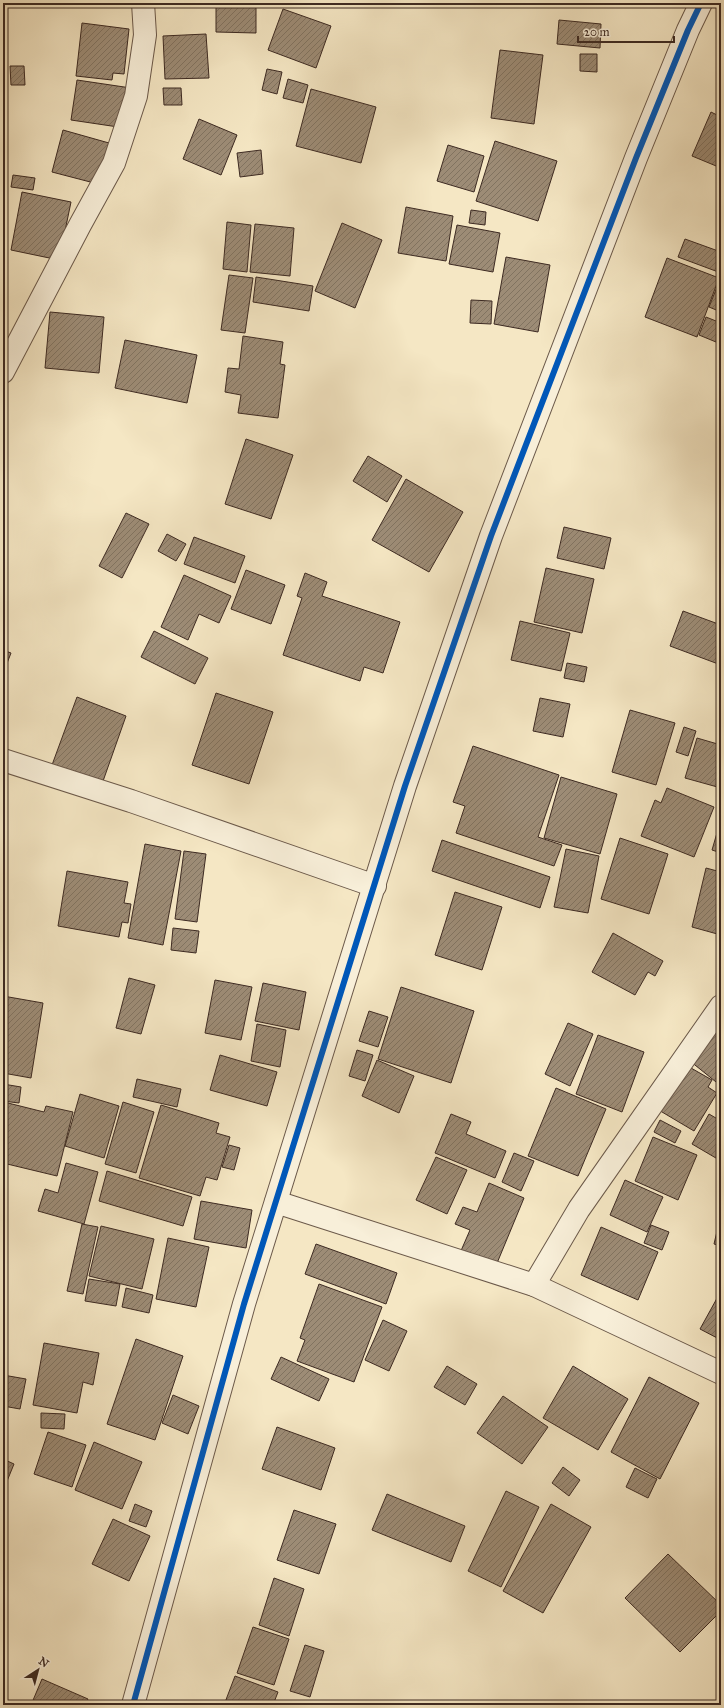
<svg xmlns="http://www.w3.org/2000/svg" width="724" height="1708" font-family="'IM FELL Great Primer',serif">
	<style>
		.building { fill: url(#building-hatch); stroke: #3d2a22 }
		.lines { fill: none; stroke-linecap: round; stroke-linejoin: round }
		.street-casing { stroke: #6b594a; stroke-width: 24 }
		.street { stroke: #f8efd9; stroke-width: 22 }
		.cycleway-casing { stroke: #f8efd9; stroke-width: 8 }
		.cycleway { stroke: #0057b8; stroke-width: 6 }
	</style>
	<defs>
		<pattern id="building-hatch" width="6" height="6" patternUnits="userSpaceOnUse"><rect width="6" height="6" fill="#9d8c76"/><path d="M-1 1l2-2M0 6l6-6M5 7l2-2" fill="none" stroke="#817360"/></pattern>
	</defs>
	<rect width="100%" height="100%" fill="#f5e7c4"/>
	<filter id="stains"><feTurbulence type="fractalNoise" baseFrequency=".005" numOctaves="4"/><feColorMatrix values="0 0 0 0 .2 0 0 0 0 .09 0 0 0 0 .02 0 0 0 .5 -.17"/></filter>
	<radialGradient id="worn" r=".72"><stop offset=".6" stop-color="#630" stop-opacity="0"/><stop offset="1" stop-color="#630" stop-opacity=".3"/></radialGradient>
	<g class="building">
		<path d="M 216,3 L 256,3 L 256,33 L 216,32 Z"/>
		<path d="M 283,9 L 331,26 L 316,68 L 268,50 Z"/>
		<path d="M 559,20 L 601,24 L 600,48 L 557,44 Z"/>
		<path d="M 82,23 L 129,29 L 124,74 L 113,73 L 112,80 L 76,76 Z"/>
		<path d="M 206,34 L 209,78 L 165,79 L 163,36 Z"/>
		<path d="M 500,50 L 543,55 L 534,124 L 491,118 Z"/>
		<path d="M 580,54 L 597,54 L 597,72 L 580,71 Z"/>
		<path d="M 10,66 L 24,66 L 25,85 L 11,85 Z"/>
		<path d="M 267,69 L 282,72 L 277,94 L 262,90 Z"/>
		<path d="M 288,79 L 308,85 L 303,103 L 283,98 Z"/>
		<path d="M 77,80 L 131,88 L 125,128 L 71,120 Z"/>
		<path d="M 163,88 L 181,88 L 182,105 L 164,105 Z"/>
		<path d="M 311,89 L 376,107 L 361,163 L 296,146 Z"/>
		<path d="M 711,112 L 721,117 L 721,168 L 692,156 Z"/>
		<path d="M 199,119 L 237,135 L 221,175 L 183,159 Z"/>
		<path d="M 63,130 L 109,143 L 98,184 L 52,172 Z"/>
		<path d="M 495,141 L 557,161 L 538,221 L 476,201 Z"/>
		<path d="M 448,145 L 484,156 L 474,192 L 437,181 Z"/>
		<path d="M 261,150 L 263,174 L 240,177 L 237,153 Z"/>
		<path d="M 13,175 L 35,178 L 33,190 L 11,187 Z"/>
		<path d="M 22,192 L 71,202 L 59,260 L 11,250 Z"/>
		<path d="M 406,207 L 453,216 L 446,261 L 398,253 Z"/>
		<path d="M 471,210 L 486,212 L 485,225 L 469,223 Z"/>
		<path d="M 227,222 L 251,225 L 247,272 L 223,269 Z"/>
		<path d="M 342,223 L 382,240 L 355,308 L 315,291 Z"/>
		<path d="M 255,224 L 294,228 L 290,276 L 250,272 Z"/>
		<path d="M 457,225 L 500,233 L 493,272 L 449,264 Z"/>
		<path d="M 685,239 L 721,252 L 721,273 L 678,257 Z"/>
		<path d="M 506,257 L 550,265 L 538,332 L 494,324 Z"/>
		<path d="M 667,258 L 719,278 L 697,337 L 645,317 Z"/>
		<path d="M 229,275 L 253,278 L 245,333 L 221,330 Z"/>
		<path d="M 256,277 L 313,286 L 309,311 L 253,302 Z"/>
		<path d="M 721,277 L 721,312 L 709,307 Z"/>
		<path d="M 471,300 L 492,301 L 491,324 L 470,323 Z"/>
		<path d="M 50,312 L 104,317 L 99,373 L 45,368 Z"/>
		<path d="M 706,317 L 721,323 L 721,330 L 716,342 L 699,335 Z"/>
		<path d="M 243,336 L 283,342 L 280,364 L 285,365 L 278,418 L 238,413 L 241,395 L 225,392 L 228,368 L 239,369 Z"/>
		<path d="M 125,340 L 197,355 L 187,403 L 115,388 Z"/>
		<path d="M 246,439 L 293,455 L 271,519 L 225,504 Z"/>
		<path d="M 368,456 L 402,476 L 387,502 L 353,481 Z"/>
		<path d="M 406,479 L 463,512 L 429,572 L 372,540 Z"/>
		<path d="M 126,513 L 149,524 L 122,578 L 99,566 Z"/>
		<path d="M 564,527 L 611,538 L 604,569 L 557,558 Z"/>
		<path d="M 167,534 L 186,544 L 176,561 L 158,551 Z"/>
		<path d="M 194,537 L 245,556 L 235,583 L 184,564 Z"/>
		<path d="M 546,568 L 594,579 L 582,633 L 534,622 Z"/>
		<path d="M 246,570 L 285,585 L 271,624 L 231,609 Z"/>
		<path d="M 305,573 L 327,582 L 322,596 L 400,622 L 383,673 L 364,667 L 360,681 L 283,655 L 302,598 L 297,596 Z"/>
		<path d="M 184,575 L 231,596 L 219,623 L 199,614 L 188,640 L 161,627 Z"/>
		<path d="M 683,611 L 721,625 L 721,665 L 670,646 Z"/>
		<path d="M 520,621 L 570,633 L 561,671 L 511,660 Z"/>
		<path d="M 154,631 L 208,658 L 195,684 L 141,657 Z"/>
		<path d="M 3,650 L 11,653 L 4,671 L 3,671 Z"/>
		<path d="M 567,663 L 587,667 L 584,682 L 564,678 Z"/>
		<path d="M 216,693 L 273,712 L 249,784 L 192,765 Z"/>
		<path d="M 77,697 L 126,716 L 102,784 L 52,765 Z"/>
		<path d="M 540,698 L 570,704 L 563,737 L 533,731 Z"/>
		<path d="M 630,710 L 675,723 L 656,785 L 612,772 Z"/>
		<path d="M 684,727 L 696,731 L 688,756 L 676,752 Z"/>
		<path d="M 697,738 L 721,745 L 721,788 L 685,778 Z"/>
		<path d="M 473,746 L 559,775 L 538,837 L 562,845 L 554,866 L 456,833 L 465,806 L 453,802 Z"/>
		<path d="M 561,777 L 617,794 L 600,854 L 544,838 Z"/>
		<path d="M 667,788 L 714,807 L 694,857 L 641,836 L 655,800 L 661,803 Z"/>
		<path d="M 721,819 L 721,853 L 712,850 Z"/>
		<path d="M 620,838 L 668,854 L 649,914 L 601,899 Z"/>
		<path d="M 442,840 L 550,877 L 540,908 L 432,871 Z"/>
		<path d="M 145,844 L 181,851 L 163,945 L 128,938 Z"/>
		<path d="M 566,849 L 599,856 L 588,913 L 554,907 Z"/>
		<path d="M 184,851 L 206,854 L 197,922 L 175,919 Z"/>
		<path d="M 706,868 L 721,872 L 721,935 L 692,927 Z"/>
		<path d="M 67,871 L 128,882 L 124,903 L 131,904 L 128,923 L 122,922 L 119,937 L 58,926 Z"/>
		<path d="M 455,892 L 502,907 L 482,970 L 435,955 Z"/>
		<path d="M 173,928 L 199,931 L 196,953 L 171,950 Z"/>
		<path d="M 613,933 L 663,961 L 655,976 L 648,972 L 635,995 L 592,972 Z"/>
		<path d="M 129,978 L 155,985 L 141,1034 L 116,1028 Z"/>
		<path d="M 215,980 L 252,987 L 241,1040 L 205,1033 Z"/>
		<path d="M 263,983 L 306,992 L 299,1030 L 255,1021 Z"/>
		<path d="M 401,987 L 474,1011 L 451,1083 L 378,1059 Z"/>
		<path d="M 3,996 L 43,1003 L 31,1078 L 3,1073 Z"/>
		<path d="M 369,1011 L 388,1017 L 378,1047 L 359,1041 Z"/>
		<path d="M 568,1023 L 593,1034 L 570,1086 L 545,1074 Z"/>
		<path d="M 257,1024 L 286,1030 L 280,1067 L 251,1061 Z"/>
		<path d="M 715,1030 L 721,1035 L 721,1086 L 690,1061 Z"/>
		<path d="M 598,1035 L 644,1052 L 622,1112 L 576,1094 Z"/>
		<path d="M 357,1050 L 373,1055 L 365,1081 L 349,1076 Z"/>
		<path d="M 220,1055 L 277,1072 L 267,1106 L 210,1090 Z"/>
		<path d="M 377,1060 L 414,1076 L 399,1113 L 362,1096 Z"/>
		<path d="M 684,1064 L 712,1080 L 708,1087 L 717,1093 L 694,1131 L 657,1109 Z"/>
		<path d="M 137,1079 L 181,1089 L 177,1107 L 133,1097 Z"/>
		<path d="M 3,1084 L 21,1087 L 19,1103 L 3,1101 L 3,1104 Z"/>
		<path d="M 556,1088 L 606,1109 L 578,1176 L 528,1156 Z"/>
		<path d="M 80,1094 L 119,1106 L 104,1158 L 65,1146 Z"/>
		<path d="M 4,1102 L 44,1112 L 46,1106 L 73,1112 L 57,1176 L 3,1163 L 3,1108 Z"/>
		<path d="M 123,1102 L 154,1112 L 136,1173 L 105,1164 Z"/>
		<path d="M 161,1105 L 219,1123 L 216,1133 L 230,1137 L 217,1180 L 206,1177 L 200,1196 L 139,1178 Z"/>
		<path d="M 451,1114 L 471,1122 L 466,1134 L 506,1151 L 495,1178 L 435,1153 Z"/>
		<path d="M 709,1114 L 721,1121 L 721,1161 L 692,1144 Z"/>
		<path d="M 660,1120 L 681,1131 L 675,1143 L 654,1132 Z"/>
		<path d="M 653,1137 L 697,1155 L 678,1200 L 635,1181 Z"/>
		<path d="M 229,1145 L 240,1148 L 234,1170 L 222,1167 Z"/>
		<path d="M 514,1153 L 534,1161 L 521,1191 L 502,1182 Z"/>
		<path d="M 436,1157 L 467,1170 L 447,1214 L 416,1200 Z"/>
		<path d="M 66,1163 L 98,1172 L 84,1224 L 38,1211 L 45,1189 L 58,1193 Z"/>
		<path d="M 107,1171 L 192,1197 L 183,1226 L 99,1201 Z"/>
		<path d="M 625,1180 L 663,1197 L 647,1232 L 610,1215 Z"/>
		<path d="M 489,1183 L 524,1198 L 495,1268 L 460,1253 L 470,1230 L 455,1224 L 463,1207 L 477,1212 Z"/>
		<path d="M 201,1201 L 252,1210 L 246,1248 L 194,1239 Z"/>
		<path d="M 721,1214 L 721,1246 L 714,1244 Z"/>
		<path d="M 82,1224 L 98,1227 L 83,1294 L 67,1291 Z"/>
		<path d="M 651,1225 L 669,1232 L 662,1250 L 644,1243 Z"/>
		<path d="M 101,1226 L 154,1239 L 142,1289 L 89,1276 Z"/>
		<path d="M 601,1227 L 658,1252 L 638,1300 L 581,1275 Z"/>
		<path d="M 168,1238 L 209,1247 L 196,1307 L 156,1299 Z"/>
		<path d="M 316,1244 L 397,1273 L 386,1304 L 305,1274 Z"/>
		<path d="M 89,1279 L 120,1284 L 116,1306 L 85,1301 Z"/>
		<path d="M 319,1284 L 382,1307 L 354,1382 L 297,1361 L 305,1340 L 300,1338 Z"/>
		<path d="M 126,1288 L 153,1295 L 149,1313 L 122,1307 Z"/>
		<path d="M 721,1291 L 721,1340 L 700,1329 Z"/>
		<path d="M 383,1320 L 407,1331 L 389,1371 L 365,1360 Z"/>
		<path d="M 136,1339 L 183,1356 L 155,1440 L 107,1424 Z"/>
		<path d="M 44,1343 L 99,1353 L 93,1385 L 83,1382 L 77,1413 L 33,1405 Z"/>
		<path d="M 281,1357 L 329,1379 L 319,1401 L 271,1379 Z"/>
		<path d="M 447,1366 L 477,1384 L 465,1405 L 434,1387 Z"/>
		<path d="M 573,1366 L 628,1399 L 598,1450 L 543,1418 Z"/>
		<path d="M 3,1375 L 26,1379 L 20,1409 L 3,1406 Z"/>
		<path d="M 649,1377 L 699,1403 L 660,1479 L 611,1452 Z"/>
		<path d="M 173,1395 L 199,1406 L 188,1434 L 162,1423 Z"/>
		<path d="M 503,1396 L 548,1427 L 522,1464 L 477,1433 Z"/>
		<path d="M 41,1413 L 65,1414 L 64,1429 L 41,1428 Z"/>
		<path d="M 277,1427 L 335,1448 L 321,1490 L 262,1469 Z"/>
		<path d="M 48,1432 L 86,1445 L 72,1487 L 34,1474 Z"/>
		<path d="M 94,1442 L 142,1462 L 122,1509 L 75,1490 Z"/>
		<path d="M 3,1459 L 14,1464 L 3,1491 Z"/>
		<path d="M 563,1467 L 580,1480 L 569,1496 L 552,1483 Z"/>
		<path d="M 635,1468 L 657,1479 L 648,1498 L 626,1487 Z"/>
		<path d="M 506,1491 L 539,1507 L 501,1587 L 468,1571 Z"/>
		<path d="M 387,1494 L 465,1526 L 451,1562 L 372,1530 Z"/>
		<path d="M 135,1504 L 152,1511 L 146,1527 L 129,1521 Z"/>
		<path d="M 551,1504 L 591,1527 L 543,1613 L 503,1591 Z"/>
		<path d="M 294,1510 L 336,1524 L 319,1574 L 277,1560 Z"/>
		<path d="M 113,1519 L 150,1536 L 129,1581 L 92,1564 Z"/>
		<path d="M 668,1554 L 721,1605 L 721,1611 L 680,1652 L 625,1598 Z"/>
		<path d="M 274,1578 L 304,1589 L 289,1636 L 259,1625 Z"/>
		<path d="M 253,1627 L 289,1639 L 274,1685 L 237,1673 Z"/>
		<path d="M 305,1645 L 324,1651 L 310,1697 L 290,1691 Z"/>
		<path d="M 235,1676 L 278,1692 L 273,1705 L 224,1705 Z"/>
		<path d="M 42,1679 L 88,1699 L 85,1705 L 31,1705 Z"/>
	</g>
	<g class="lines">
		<g class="street-casing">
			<g id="street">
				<path d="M 3,372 L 80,225 L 114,163 L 136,96 L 145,35 L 143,3"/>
				<path d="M 3,760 L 131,801 L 375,886"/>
				<path d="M 276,1202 L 534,1285 L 721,1373"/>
				<path d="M 534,1285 L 579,1209 L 721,1006"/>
				<path d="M 133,1705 L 244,1304 L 405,786 L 491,536 L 636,158 L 688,30 L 701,3"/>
			</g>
		</g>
		<use href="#street" class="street"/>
		<g class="cycleway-casing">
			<path id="cycleway" d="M 133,1705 L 244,1304 L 405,786 L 491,536 L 636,158 L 688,30 L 701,3"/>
		</g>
		<use href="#cycleway" class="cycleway"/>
	</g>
	<rect width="724" height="1708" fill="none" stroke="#f5e7c4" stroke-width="16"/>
	<rect x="4" y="4" width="716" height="1700" fill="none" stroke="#3d2a22" stroke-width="2"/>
	<rect x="8" y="8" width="708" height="1692" fill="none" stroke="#3d2a22"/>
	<g transform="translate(38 1670) rotate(36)" stroke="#f8efd9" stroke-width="3" paint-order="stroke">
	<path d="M0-3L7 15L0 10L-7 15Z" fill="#3d2a22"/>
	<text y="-6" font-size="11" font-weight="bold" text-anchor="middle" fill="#3d2a22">N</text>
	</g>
	<path d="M578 36v6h96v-6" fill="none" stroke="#3d2a22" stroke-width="2"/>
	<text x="584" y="36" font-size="12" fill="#3d2a22" stroke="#f8efd9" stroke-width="3" paint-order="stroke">20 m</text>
	<rect width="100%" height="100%" filter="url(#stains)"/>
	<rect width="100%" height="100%" fill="url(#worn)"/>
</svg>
